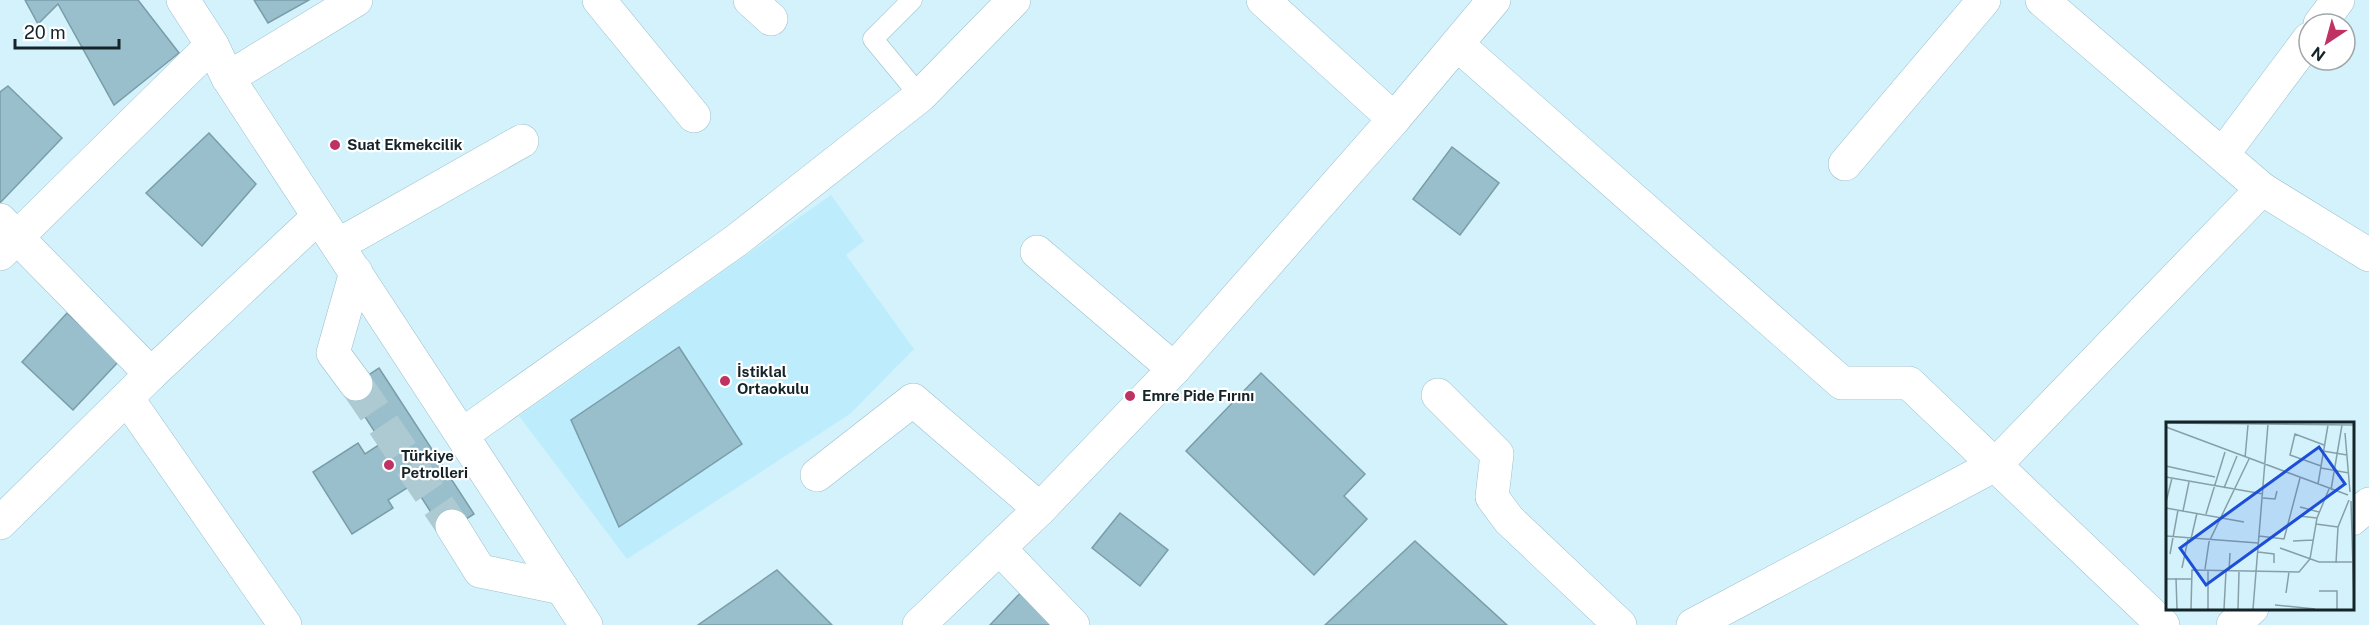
<svg xmlns="http://www.w3.org/2000/svg" width="2369" height="625" font-family="'Public Sans',sans-serif">
	<style>
		.built { fill: #bdedfd }
		.building { fill: #9abfcc; stroke: #799da9; stroke-width: 1.5 }
		.lines { fill: none; stroke-linecap: round; stroke-linejoin: round }
		.street-tunnel { stroke: #adc9d2; stroke-width: 33; stroke-dasharray: 33 16; stroke-linecap: butt }
		.lane-casing { stroke: #9abfcb; stroke-width: 21 }
		.street-casing { stroke: #9abfcb; stroke-width: 34 }
		.secondary-casing { stroke: #9abfcb; stroke-width: 34 }
		.lane { stroke: #fff; stroke-width: 20 }
		.street { stroke: #fff; stroke-width: 33 }
		.secondary { stroke: #fff; stroke-width: 33 }
		.poi-dot { fill: #bf3264; stroke: #fff; stroke-width: 2 }
		.labels { text-anchor: middle; stroke-width: 4.5; stroke-linejoin: round; paint-order: stroke }
		.poi-label { font-size: 15px; font-weight: bold; fill: #152429; stroke: #fff; text-anchor: start }
		.inset-road { fill: none; stroke: #87a0a8; stroke-width: 1.5 }
		.view { fill: #1d4ed8; fill-opacity: 0.15; stroke: #1d4ed8; stroke-width: 3 }
		.inset-edge { fill: none; stroke: #152429; stroke-width: 3 }
	</style>
	<rect width="100%" height="100%" fill="#d3f2fc"/>
	<path class="built" d="M 831,195 L 864,241 L 846,255 L 914,349 L 850,414 L 627,559 L 519,416 Z"/>
	<g class="building">
		<path d="M 25,0 L 138,0 L 179,53 L 114,105 L 58,4 L 38,24 Z"/>
		<path d="M 254,0 L 309,0 L 268,23 Z"/>
		<path d="M 8,86 L 62,138 L 0,203 L 0,92 Z"/>
		<path d="M 209,133 L 256,184 L 202,246 L 146,193 Z"/>
		<path d="M 1452,147 L 1499,183 L 1460,235 L 1413,199 Z"/>
		<path d="M 67,313 L 119,361 L 73,410 L 22,362 Z"/>
		<path d="M 679,347 L 742,444 L 619,527 L 571,420 Z"/>
		<path d="M 379,368 L 474,514 L 444,533 L 413,484 L 388,500 L 393,508 L 352,534 L 313,472 L 358,443 L 365,454 L 382,443 L 347,389 Z"/>
		<path d="M 1261,373 L 1365,474 L 1344,496 L 1367,519 L 1314,575 L 1186,451 Z"/>
		<path d="M 1120,513 L 1168,550 L 1140,586 L 1092,548 Z"/>
		<path d="M 1415,541 L 1507,625 L 1325,625 Z"/>
		<path d="M 777,570 L 832,625 L 698,625 Z"/>
		<path d="M 1025,588 L 1064,625 L 990,625 Z"/>
	</g>
	<g class="lines">
		<path class="street-tunnel" d="M 356,384 L 452,526"/>
		<g class="lane-casing">
			<path id="lane" d="M 912,0 L 873,39 L 920,96"/>
		</g>
		<g class="street-casing">
			<g id="street">
				<path d="M 599,0 L 694,116"/>
				<path d="M 750,0 L 771,19"/>
				<path d="M 1263,0 L 1394,119"/>
				<path d="M 2042,0 L 2262,189 L 2369,255"/>
				<path d="M 2320,24 L 2338,0"/>
				<path d="M 2223,154 L 2309,39"/>
				<path d="M 1845,164 L 1984,0"/>
				<path d="M 0,220 L 151,374"/>
				<path d="M 338,245 L 522,141"/>
				<path d="M 1037,252 L 1174,369"/>
				<path d="M 0,254 L 212,45"/>
				<path d="M 356,272 L 333,353 L 356,384"/>
				<path d="M 1438,395 L 1497,454 L 1492,497 L 1509,520 L 1620,625"/>
				<path d="M 127,398 L 285,625"/>
				<path d="M 463,434 L 737,240 L 920,96 L 1014,0"/>
				<path d="M 817,475 L 913,400 L 1040,509"/>
				<path d="M 2352,519 L 2369,504"/>
				<path d="M 0,523 L 151,374 L 318,217"/>
				<path d="M 452,526 L 480,571 L 562,588"/>
				<path d="M 1693,625 L 1995,465 L 2262,189"/>
				<path d="M 2233,625 L 2252,608"/>
			</g>
		</g>
		<g class="secondary-casing">
			<g id="secondary">
				<path d="M 183,0 L 212,45 L 228,78 L 586,625"/>
				<path d="M 1458,45 L 1842,383 L 1909,383 L 2163,625"/>
				<path d="M 228,78 L 356,0"/>
				<path d="M 999,548 L 1073,625"/>
				<path d="M 919,625 L 1040,509 L 1174,369 L 1394,119 L 1494,0"/>
			</g>
		</g>
		<use href="#lane" class="lane"/>
		<use href="#street" class="street"/>
		<use href="#secondary" class="secondary"/>
	</g>
	<g class="poi-dot">
		<circle cx="335" cy="145" r="6"/>
		<circle cx="725" cy="381" r="6"/>
		<circle cx="1130" cy="396" r="6"/>
		<circle cx="389" cy="465" r="6"/>
	</g>
	<g class="labels">
		<g class="poi-label">
			<text x="347" y="150">Suat Ekmekcilik</text>
			<text x="737" y="377">İstiklal<tspan x="737" dy="17">Ortaokulu</tspan></text>
			<text x="1142" y="401">Emre Pide Fırını</text>
			<text x="401" y="461">Türkiye<tspan x="401" dy="17">Petrolleri</tspan></text>
		</g>
	</g>
	<g transform="translate(2166 422)">
		<rect width="188" height="188" fill="#d3f2fc"/>
		<path class="inset-road" d="M 0,1 L 188,3M 0,5 L 182,73M 179,11 L 184,70M 157,29 L 181,33M 79,36 L 82,3M 0,44 L 49,55M 155,44 L 124,33 L 129,12 L 158,23M 155,46 L 183,51M 0,55 L 97,72M 152,62 L 162,3M 58,66 L 71,34M 165,68 L 176,3M 97,76 L 109,77 L 111,69M 185,79 L 188,180M 0,80 L 6,56M 134,85 L 153,90M 0,86 L 78,100M 17,89 L 23,60M 40,92 L 59,30M 133,94 L 151,96M 150,102 L 172,105M 0,114 L 92,121M 93,114 L 118,117 L 134,56M 25,117 L 31,91M 127,119 L 147,118M 114,126 L 153,140 L 186,140M 92,130 L 108,132 L 108,141M 4,132 L 12,88M 170,141 L 172,105 L 183,78M 16,146 L 22,117M 39,147 L 43,120 L 83,37M 63,149 L 64,131M 10,156 L 11,187M 0,157 L 25,157M 153,169 L 171,169 L 171,187M 120,171 L 123,150M 109,183 L 149,187M 25,187 L 26,148 L 133,150 L 144,137 L 151,96 L 163,67M 42,187 L 42,148M 58,187 L 60,149M 72,187 L 73,150M 87,187 L 102,2"/>
		<path class="view" d="M 153,25 L 179,62 L 40,163 L 14,126 Z"/>
		<rect width="188" height="188" class="inset-edge"/>
	</g>
	<g transform="translate(2327 42) rotate(216)"><circle r="28" fill="#ffffff" stroke="#a1a7a9" stroke-width="1.5"/>
	<path d="M0-4.5L10 22L0 15L-10 22Z" fill="#bf3264"/>
	<text y="-9" font-size="16" font-weight="bold" text-anchor="middle" fill="#152429">N</text>
	</g>
	<path d="M15 39v9h104v-9" fill="none" stroke="#152429" stroke-width="3"/>
	<text x="24" y="39" font-size="18" fill="#152429" stroke="#ffffff" stroke-width="4.5" paint-order="stroke">20 m</text>
</svg>
